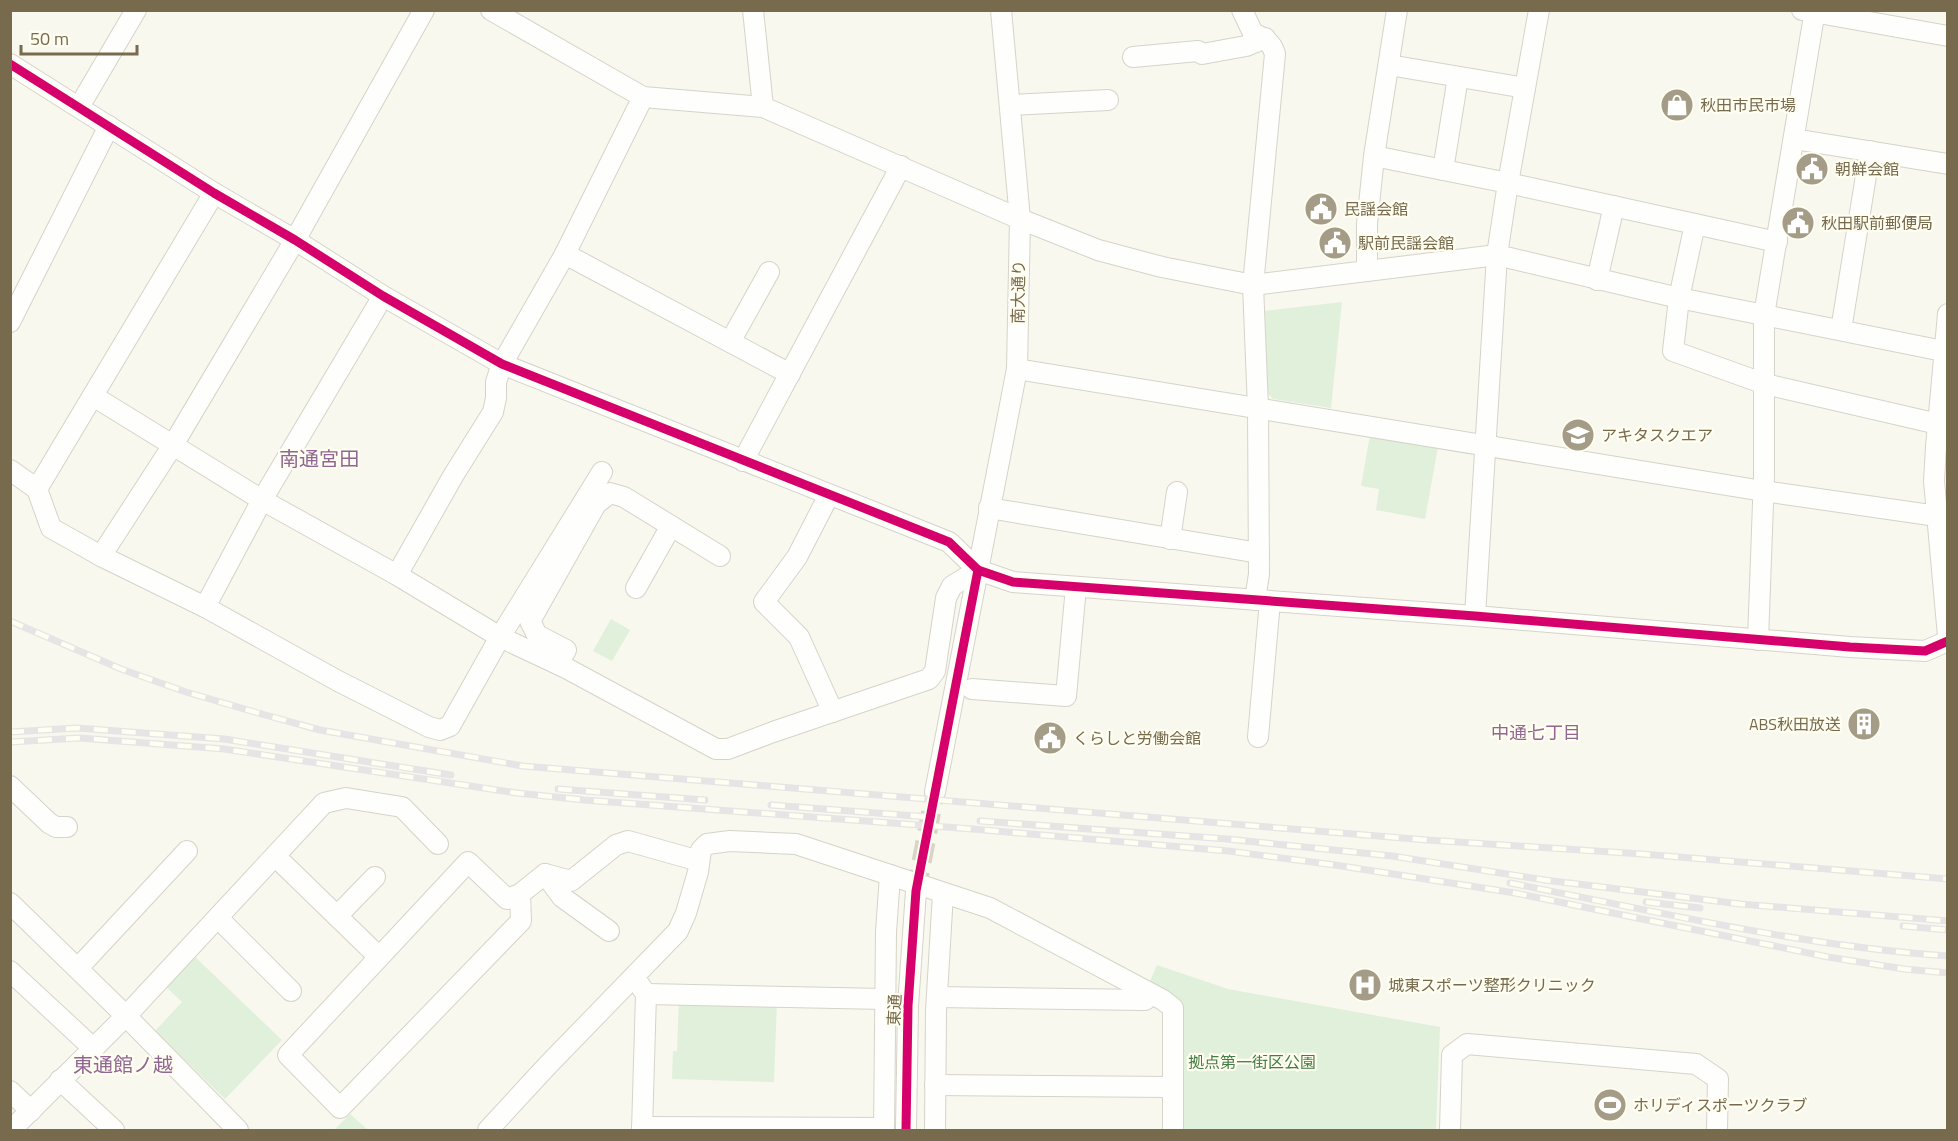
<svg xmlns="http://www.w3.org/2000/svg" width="1958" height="1141" font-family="'Titillium Web','Noto Sans JP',sans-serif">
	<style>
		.green { fill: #e0f0da }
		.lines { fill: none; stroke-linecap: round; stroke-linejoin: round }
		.minor-tunnel { stroke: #d8d4c6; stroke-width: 20; stroke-dasharray: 20 10; stroke-linecap: butt }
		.minor-casing { stroke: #d6d3c9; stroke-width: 22 }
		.minor { stroke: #fefefd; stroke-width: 20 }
		.rail-casing { stroke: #e7e4e6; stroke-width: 7 }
		.rail { stroke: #fffef1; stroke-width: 4.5; stroke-dasharray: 14; stroke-linecap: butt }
		.cycleway-casing { stroke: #fffef1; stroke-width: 13 }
		.cycleway { stroke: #d6006c; stroke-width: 9 }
		.labels { text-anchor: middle; stroke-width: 4.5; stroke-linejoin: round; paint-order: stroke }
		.poi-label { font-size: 16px; fill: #776a4d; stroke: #fffef1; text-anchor: start }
		.street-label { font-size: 16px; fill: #776a4d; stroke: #fffef1 }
		.park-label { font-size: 16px; fill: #457d46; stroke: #fffef1 }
		.neighbourhood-label { font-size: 18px; fill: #926693; stroke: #fffef1 }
		.quarter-label { font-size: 20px; fill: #926693; stroke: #fffef1 }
	</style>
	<rect width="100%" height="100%" fill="#f8f8ef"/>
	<g class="green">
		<path d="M 1342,302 L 1331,408 L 1273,399 L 1265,390 L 1263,311 Z"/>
		<path d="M 1370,435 L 1438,447 L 1425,519 L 1376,510 L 1379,489 L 1361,486 Z"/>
		<path d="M 611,619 L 630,630 L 612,661 L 593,651 Z"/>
		<path d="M 192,954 L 282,1040 L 225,1099 L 155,1031 L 182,1002 L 164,985 Z"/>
		<path d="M 1157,965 L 1228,989 L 1440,1027 L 1436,1130 L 1182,1130 L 1181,1028 L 1147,988 Z"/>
		<path d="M 679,998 L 777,1001 L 774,1082 L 672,1079 L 673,1051 L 677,1051 Z"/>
		<path d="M 350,1114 L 368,1130 L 334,1130 Z"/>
	</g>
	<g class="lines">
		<path class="minor-tunnel" d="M 916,891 L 935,792"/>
		<g class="minor-casing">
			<g id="minor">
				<path d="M 491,10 L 643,97 L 763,107 L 1020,219 L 1098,250 L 1162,267 L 1253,285 L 1497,255 L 1679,298 L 1943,351"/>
				<path d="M 753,10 L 763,107"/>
				<path d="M 1242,10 L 1253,33 C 1264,38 1272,42 1275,54 L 1253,285 L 1258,408 L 1259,574 L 1255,600"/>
				<path d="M 1802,10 L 1948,36"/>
				<path d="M 1133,57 L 1198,51 L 1202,54 L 1246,46 L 1265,38"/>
				<path d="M 10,64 L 214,193 L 295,240 L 383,296 L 502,364 L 949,542 L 978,570 L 1013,582 L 1475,616 L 1850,647 L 1925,651 L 1948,641"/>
				<path d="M 1389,65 L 1525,88"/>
				<path d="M 1010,105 L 1108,100"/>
				<path d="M 79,107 L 136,10"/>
				<path d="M 1794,139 L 1948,164"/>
				<path d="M 1374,156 L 1508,183 L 1777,242"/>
				<path d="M 1443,170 L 1458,77"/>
				<path d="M 1695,224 L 1679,298 L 1673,351 L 1765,384 L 1938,424"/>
				<path d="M 565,254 L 790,374"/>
				<path d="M 1367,271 L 1367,224 L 1374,156 L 1397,10"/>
				<path d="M 1597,280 L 1614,206"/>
				<path d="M 1948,314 L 1936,447 L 1934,481 L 1948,636"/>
				<path d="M 10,322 L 109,126"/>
				<path d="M 1841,330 L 1870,151"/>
				<path d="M 730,342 L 769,272"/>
				<path d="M 1017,369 L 1763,491 L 1937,516"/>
				<path d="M 93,396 L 262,500 L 397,575 L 500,637 L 566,668 L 716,749 L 728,749 L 773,732 L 929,679 L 935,671 L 946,598 L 952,586 L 978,570"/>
				<path d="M 743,461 L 901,166"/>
				<path d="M 10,470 L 37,489 L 51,528 L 101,556 L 205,607 L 338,681 L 429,727 L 440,730 L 450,726 L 500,637 L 602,472"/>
				<path d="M 37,489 L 214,193"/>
				<path d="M 829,495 L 797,557 L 764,602 L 799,637 L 833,712"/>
				<path d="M 989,508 L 1259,553"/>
				<path d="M 1170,539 L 1177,492"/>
				<path d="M 101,556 L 173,445 L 295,240 L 424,10"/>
				<path d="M 397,575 L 453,476 L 493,412 L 496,398 L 496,382 L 502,364 L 565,254 L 643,97"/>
				<path d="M 636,588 L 671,526"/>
				<path d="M 205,607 L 262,500 L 383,296"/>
				<path d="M 1475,616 L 1497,255 L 1508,183 L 1539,10"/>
				<path d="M 1758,640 L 1764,476 L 1764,315 L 1815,10"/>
				<path d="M 558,664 L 566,650 L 537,635 L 530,621 L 596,504 L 610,493 L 624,497 L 720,556"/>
				<path d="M 972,689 L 1066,696 L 1076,587"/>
				<path d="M 1258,737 L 1270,601"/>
				<path d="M 10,786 L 49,823 L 56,827 L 67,827"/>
				<path d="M 935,792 L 1017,369 L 1020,219 L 1001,10"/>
				<path d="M 275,856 L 379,957"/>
				<path d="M 545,874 L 562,897 L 609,931"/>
				<path d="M 520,894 L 507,899 L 468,862 L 288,1055 L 340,1108 L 521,921 L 520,894 L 545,874 L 571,881 L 616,845 L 628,841 L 699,861"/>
				<path d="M 10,903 L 126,1016 L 238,1130"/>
				<path d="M 337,916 L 375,877"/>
				<path d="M 218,918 L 291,991"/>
				<path d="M 78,968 L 187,851"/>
				<path d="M 10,971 L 94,1049"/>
				<path d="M 639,984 L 646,994 L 642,1130"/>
				<path d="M 646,994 L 885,999"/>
				<path d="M 937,997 L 1145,1000 L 1147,992"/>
				<path d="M 60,1080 L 114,1130"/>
				<path d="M 935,1085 L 1173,1087"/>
				<path d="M 10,1091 L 31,1111"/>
				<path d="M 642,1127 L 884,1128"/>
				<path d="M 11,1130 L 126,1016 L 324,803 L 346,798 L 402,807 L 438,844"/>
				<path d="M 488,1130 L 547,1066 L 678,931 L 686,913 L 698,872 L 701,850 L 707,844 L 730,841 L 796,844 L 990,908 L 1163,1000 L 1173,1008 L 1173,1130"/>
				<path d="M 884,1130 L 886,932 L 890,875"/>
				<path d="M 906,1130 L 908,1006 L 916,891"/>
				<path d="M 935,1130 L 936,1011 L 943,893"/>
				<path d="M 1450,1130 L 1452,1055 L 1467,1044 L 1696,1064 L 1718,1079 L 1717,1130"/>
			</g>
		</g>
		<use href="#minor" class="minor"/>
		<g class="rail-casing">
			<g id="rail">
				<path d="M 10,621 L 121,669 L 186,692 L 258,713 L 320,730 L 523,766 L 1427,840 L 1642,854 L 1948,879"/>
				<path d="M 10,732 L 77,728 L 224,739 L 451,775"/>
				<path d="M 10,742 L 80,738 L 224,749 L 517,793 L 584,800 L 972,829 L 1228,851 L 1335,865 L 1515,893 L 1828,957 L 1904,969 L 1948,973"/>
				<path d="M 558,789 L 705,800"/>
				<path d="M 771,805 L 929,817"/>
				<path d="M 980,821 L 1227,839 L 1392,856 L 1545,880 L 1740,904 L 1948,921"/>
				<path d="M 1510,883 C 1655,911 1800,946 1948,956"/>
				<path d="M 1646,902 L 1700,908"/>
				<path d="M 1903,926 L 1948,930"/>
			</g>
		</g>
		<use href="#rail" class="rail"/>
		<g class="cycleway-casing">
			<g id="cycleway">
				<path d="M 10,64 L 214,193 L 295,240 L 383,296 L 502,364 L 949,542 L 978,570 L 1013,582 L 1475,616 L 1850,647 L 1925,651 L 1948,641"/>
				<path d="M 906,1130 L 908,1006 L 916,891 L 978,570"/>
			</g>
		</g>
		<use href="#cycleway" class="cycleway"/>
	</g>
	<defs>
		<g id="shop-disc" transform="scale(1.725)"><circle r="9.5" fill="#a49c86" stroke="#fffef1"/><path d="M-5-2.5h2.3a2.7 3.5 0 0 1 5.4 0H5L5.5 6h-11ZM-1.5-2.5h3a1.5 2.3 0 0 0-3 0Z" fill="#fff"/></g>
		<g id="civic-disc" transform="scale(1.725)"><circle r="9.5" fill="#a49c86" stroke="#fffef1"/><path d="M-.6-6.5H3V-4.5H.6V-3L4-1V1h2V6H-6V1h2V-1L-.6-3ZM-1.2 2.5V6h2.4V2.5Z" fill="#fff"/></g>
		<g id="school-disc" transform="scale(1.725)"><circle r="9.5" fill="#a49c86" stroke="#fffef1"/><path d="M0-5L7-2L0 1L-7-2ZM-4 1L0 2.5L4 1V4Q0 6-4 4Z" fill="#fff"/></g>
		<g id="building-disc" transform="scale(1.725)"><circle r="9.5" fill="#a49c86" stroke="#fffef1"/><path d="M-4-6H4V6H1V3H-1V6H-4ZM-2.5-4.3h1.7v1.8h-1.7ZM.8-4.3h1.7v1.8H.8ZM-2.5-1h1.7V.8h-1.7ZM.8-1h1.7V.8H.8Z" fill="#fff"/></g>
		<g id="hospital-disc" transform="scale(1.725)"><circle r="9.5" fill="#a49c86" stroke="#fffef1"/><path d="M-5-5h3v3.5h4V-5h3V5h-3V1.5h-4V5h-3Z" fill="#fff"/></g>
		<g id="stadium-disc" transform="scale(1.725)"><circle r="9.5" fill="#a49c86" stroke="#fffef1"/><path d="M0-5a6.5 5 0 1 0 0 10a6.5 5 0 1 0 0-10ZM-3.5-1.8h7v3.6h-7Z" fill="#fff"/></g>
	</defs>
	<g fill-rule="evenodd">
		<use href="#shop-disc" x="1677" y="105"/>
		<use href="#civic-disc" x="1812" y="169"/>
		<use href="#civic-disc" x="1321" y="209"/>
		<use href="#civic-disc" x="1798" y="223"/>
		<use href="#civic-disc" x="1335" y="243"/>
		<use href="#school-disc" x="1578" y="435"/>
		<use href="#building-disc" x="1864" y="724"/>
		<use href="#civic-disc" x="1050" y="738"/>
		<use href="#hospital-disc" x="1365" y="985"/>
		<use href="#stadium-disc" x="1610" y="1105"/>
	</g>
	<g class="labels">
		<g class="poi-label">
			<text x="1700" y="111">秋田市民市場</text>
			<text x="1835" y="175">朝鮮会館</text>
			<text x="1344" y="215">民謡会館</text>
			<text x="1821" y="229">秋田駅前郵便局</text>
			<text x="1358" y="249">駅前民謡会館</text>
			<text x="1601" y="441">アキタスクエア</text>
			<text x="1841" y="730" text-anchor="end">ABS秋田放送</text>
			<text x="1073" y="744">くらしと労働会館</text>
			<text x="1388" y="991">城東スポーツ整形クリニック</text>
			<text x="1633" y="1111">ホリディスポーツクラブ</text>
		</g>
		<g class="street-label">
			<text transform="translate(1018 292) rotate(-89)" y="6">南大通り</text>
			<text transform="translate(894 1010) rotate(-87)" y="6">東通</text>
		</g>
		<g class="park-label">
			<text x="1252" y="1068">拠点第一街区公園</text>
		</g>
		<g class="neighbourhood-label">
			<text x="1536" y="739">中通七丁目</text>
		</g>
		<g class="quarter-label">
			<text x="319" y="466">南通宮田</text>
			<text x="123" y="1072">東通館ノ越</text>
		</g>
	</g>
	<rect width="1958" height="1141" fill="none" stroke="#776a4d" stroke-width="24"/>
	<path d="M21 45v9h116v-9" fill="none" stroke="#776a4d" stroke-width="3"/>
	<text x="30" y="45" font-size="18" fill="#776a4d" stroke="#fffef1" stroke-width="4.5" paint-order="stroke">50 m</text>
</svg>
